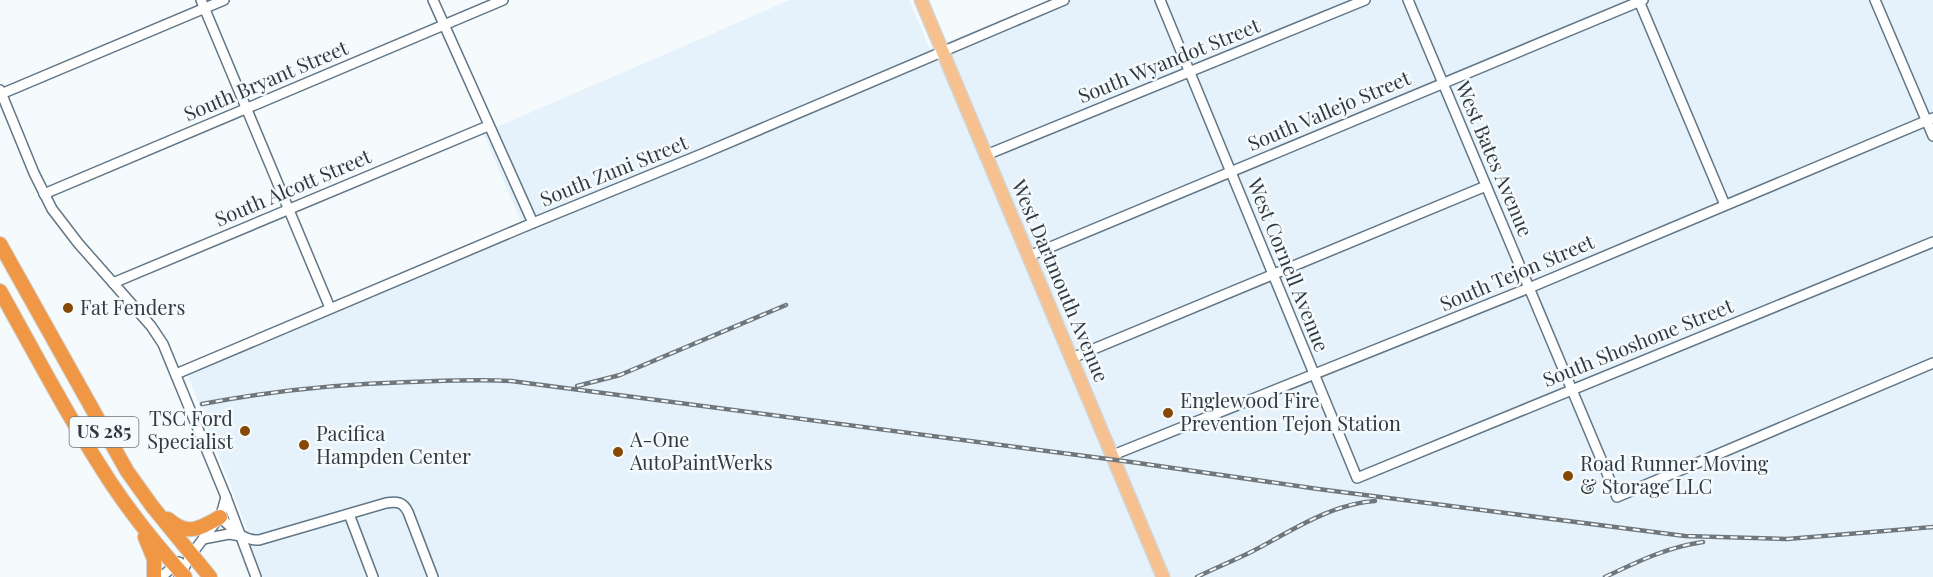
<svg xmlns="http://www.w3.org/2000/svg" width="1933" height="577" font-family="'Playfair Display',serif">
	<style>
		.built { fill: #e5f2fb }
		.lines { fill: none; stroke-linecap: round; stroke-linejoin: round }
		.minor-casing { stroke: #607686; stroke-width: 12 }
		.major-casing { stroke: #d1d4d5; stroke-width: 15 }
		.highway-casing { stroke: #d1d4d5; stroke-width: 16 }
		.minor { stroke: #fff; stroke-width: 9 }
		.major { stroke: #f6c18f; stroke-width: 12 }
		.highway { stroke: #f09745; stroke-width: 14 }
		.rail-casing { stroke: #6f777d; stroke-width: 4.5 }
		.rail { stroke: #f5fafd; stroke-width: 2; stroke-dasharray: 7; stroke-linecap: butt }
		.poi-dot { fill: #854904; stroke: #f5fafd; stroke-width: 2 }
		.labels { text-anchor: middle; stroke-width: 5; stroke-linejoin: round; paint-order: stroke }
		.shield { fill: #f5fafd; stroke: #6b7479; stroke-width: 1.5 }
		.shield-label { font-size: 18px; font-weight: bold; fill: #303a41 }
		.street-label { font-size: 20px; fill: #303a41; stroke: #f5fafd }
		.poi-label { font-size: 20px; fill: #303a41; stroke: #f5fafd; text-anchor: start }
	</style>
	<rect width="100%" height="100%" fill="#f5fafd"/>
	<path class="built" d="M 790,0 L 909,0 L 930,49 L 1050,0 L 1933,0 L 1933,577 L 256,577 L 248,531 L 188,375 L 526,233 L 483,133 Z"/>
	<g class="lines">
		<g class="minor-casing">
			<g id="minor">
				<path d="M 201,0 L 330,308"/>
				<path d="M 433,0 L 533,223"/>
				<path d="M 1160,0 L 1357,478 L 1933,242"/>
				<path d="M 1408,0 L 1617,497 L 1933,363"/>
				<path d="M 1875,0 L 1933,136"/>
				<path d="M 1639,1 L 1725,205"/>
				<path d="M 0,90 L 34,173 L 52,209 L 78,243 L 151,326 L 163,344 L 226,497 L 256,577"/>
				<path d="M 1,94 L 224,0"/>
				<path d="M 986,155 L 1365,0"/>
				<path d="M 44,194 L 503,0"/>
				<path d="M 1029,256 L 1643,0"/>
				<path d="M 113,283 L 488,126"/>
				<path d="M 1072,358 L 1486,186"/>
				<path d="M 176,374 L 533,223 L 702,154 L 1064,0"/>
				<path d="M 1113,455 L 1529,288 L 1933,118"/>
				<path d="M 349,514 L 373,577"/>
				<path d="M 220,517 C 232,528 242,541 259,540 L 386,503 C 397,501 403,502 408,512 L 433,577"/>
				<path d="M 203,539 L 229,534 L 241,536"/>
				<path d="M 161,577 L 179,562"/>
				<path d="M 179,577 L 191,555 L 221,515 L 226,497"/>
			</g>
		</g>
		<g class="major-casing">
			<path id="major" d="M 921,0 L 1163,577"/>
		</g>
		<g class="highway-casing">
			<g id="highway">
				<path d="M 0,244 L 127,471 L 152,506 L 210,577"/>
				<path d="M 0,291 C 36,355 70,421 111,483 C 133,516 158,547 185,577"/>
				<path d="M 168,519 C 188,537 200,528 220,517"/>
				<path d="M 145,537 L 154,559 L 154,577"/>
			</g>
		</g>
		<use href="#minor" class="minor"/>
		<use href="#major" class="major"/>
		<use href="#highway" class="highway"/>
		<g class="rail-casing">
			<g id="rail">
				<path d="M 577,386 L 620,375 L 786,305"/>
				<path d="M 202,404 C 270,391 340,384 409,382 C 443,381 476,379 511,381 L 1131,462 L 1318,489 L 1685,536 L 1787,539 L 1933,527"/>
				<path d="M 1197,577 C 1215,568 1233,561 1251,552 C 1290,532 1330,504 1375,501"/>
				<path d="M 1605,577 C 1637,562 1667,547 1703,542"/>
			</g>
		</g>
		<use href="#rail" class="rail"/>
	</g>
	<g class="poi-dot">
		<circle cx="68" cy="308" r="6"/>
		<circle cx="1168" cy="413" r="6"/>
		<circle cx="245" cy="431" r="6"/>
		<circle cx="304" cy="445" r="6"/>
		<circle cx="618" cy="452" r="6"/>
		<circle cx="1568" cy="476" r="6"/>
	</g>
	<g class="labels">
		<rect class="shield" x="69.5" y="417" width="69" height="30" rx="4.5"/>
		<g class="shield-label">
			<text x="104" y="438">US 285</text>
		</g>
		<g class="street-label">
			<text transform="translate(1169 61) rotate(-22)" y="7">South Wyandot Street</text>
			<text transform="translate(266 81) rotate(-23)" y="7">South Bryant Street</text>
			<text transform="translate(1329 111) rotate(-23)" y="7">South Vallejo Street</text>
			<text transform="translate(1494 159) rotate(67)" y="7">West Bates Avenue</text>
			<text transform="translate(614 171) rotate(-22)" y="7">South Zuni Street</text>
			<text transform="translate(293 188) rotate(-23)" y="7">South Alcott Street</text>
			<text transform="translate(1288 265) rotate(68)" y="7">West Cornell Avenue</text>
			<text transform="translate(1517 273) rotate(-23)" y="7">South Tejon Street</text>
			<text transform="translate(1060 281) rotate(67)" y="7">West Dartmouth Avenue</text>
			<text transform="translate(1638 343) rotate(-22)" y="7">South Shoshone Street</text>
		</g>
		<g class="poi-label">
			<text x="80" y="315">Fat Fenders</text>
			<text x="1180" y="408">Englewood Fire<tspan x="1180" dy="23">Prevention Tejon Station</tspan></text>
			<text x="233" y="426" text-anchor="end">TSC Ford<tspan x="233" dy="23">Specialist</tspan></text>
			<text x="316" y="441">Pacifica<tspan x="316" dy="23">Hampden Center</tspan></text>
			<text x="630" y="447">A-One<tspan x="630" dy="23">AutoPaintWerks</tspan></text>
			<text x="1580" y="471">Road Runner Moving<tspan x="1580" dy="23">&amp; Storage LLC</tspan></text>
		</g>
	</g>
</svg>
